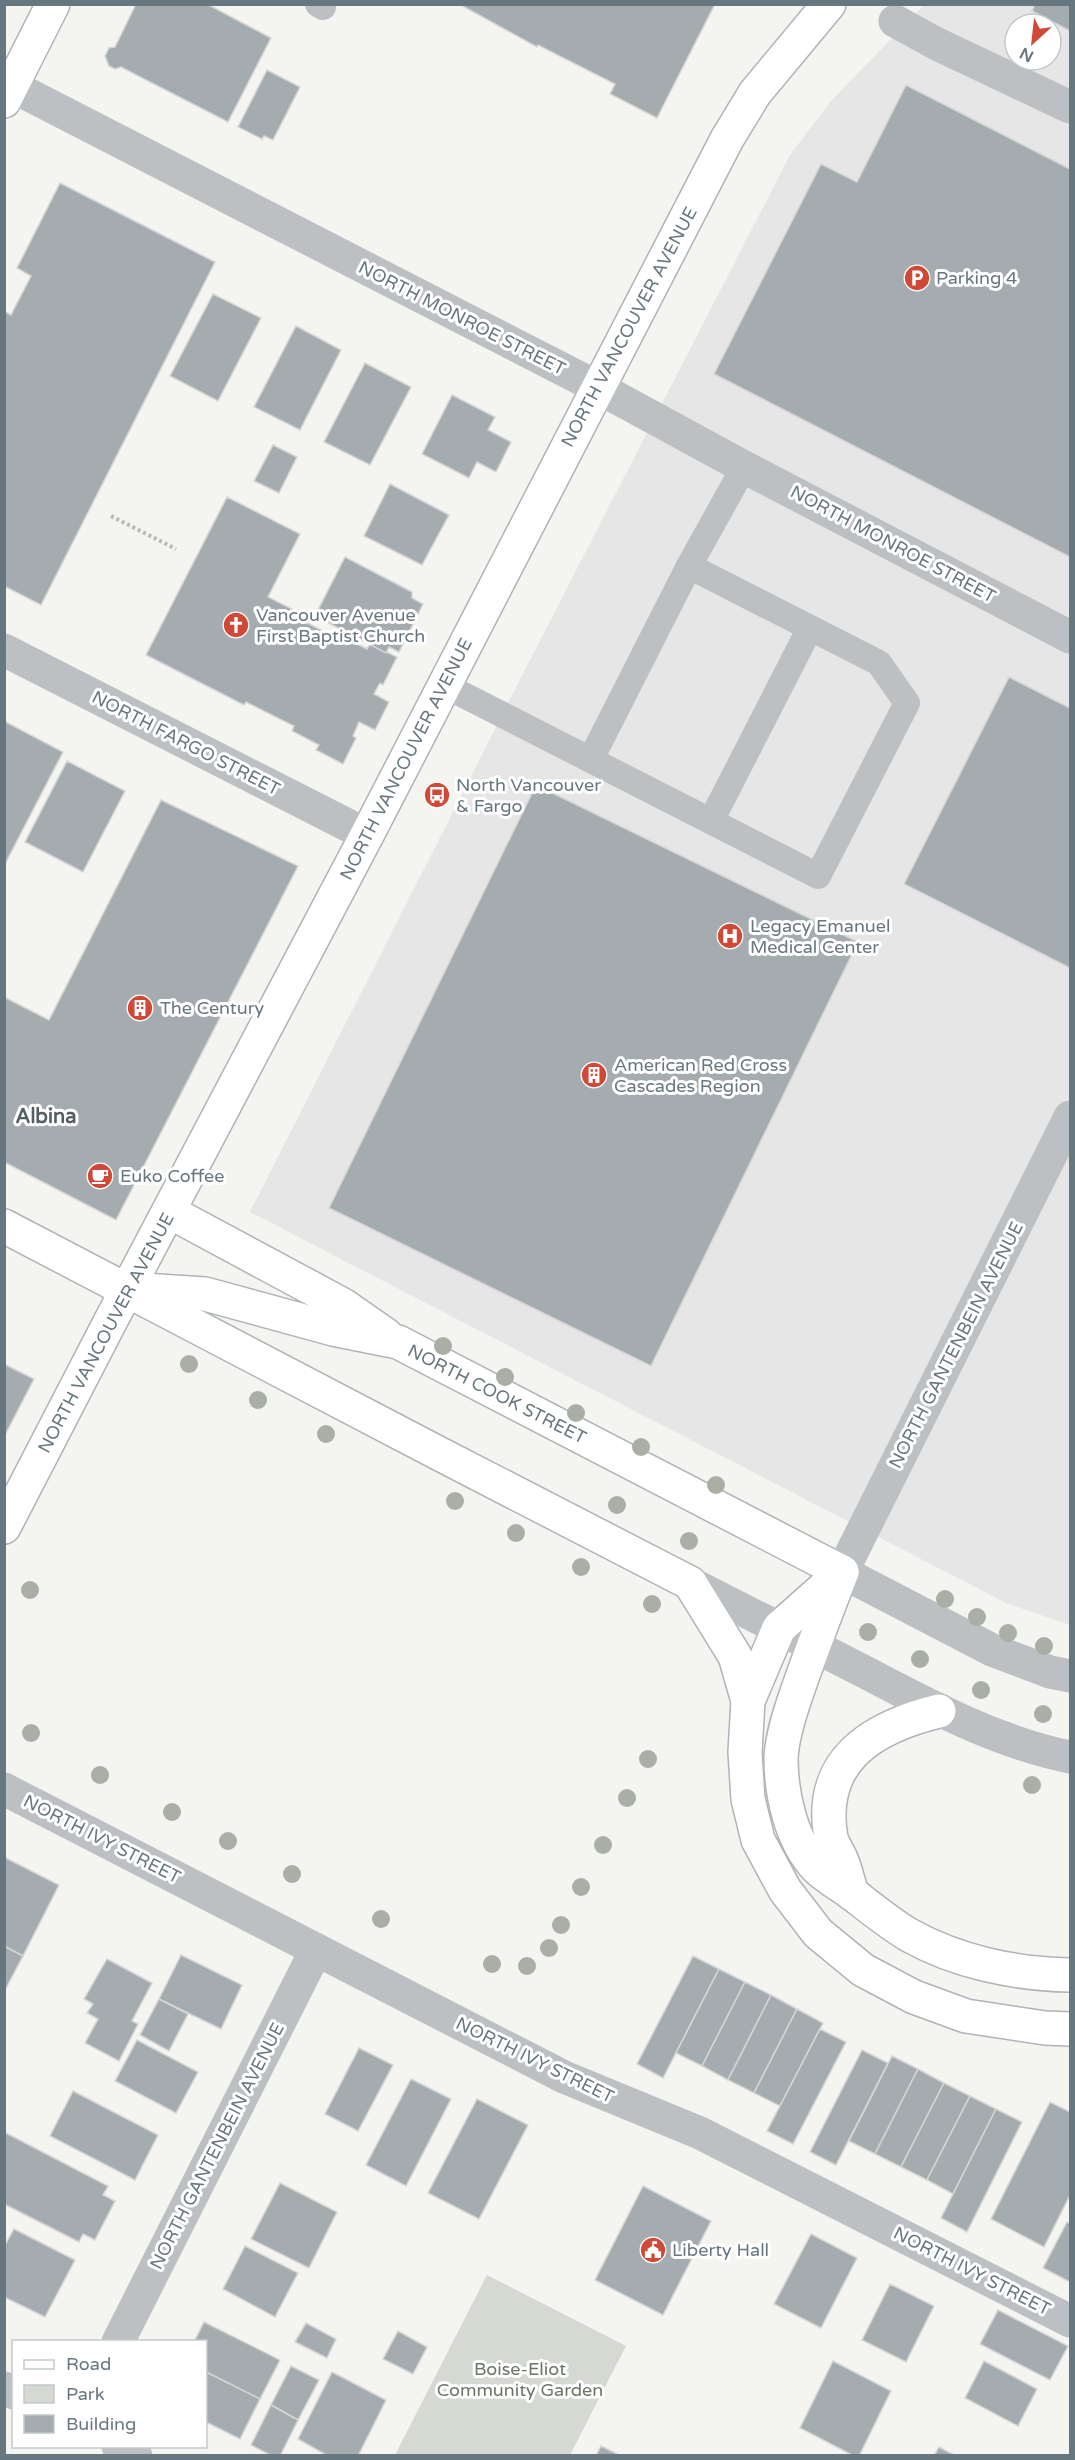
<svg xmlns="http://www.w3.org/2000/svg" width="1075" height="2460" font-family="'Varela Round',sans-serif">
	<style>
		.built { fill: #e5e6e5; fill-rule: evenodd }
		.green { fill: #d5d9d1 }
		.building { fill: #a4acb0; stroke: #d6d6d4; stroke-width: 1.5 }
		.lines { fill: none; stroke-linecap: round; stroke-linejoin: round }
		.secondary-casing { stroke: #afb4b7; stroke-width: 36 }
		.motorway-casing { stroke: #b0b4b6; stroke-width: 36 }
		.path { stroke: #b6b9bb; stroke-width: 4; stroke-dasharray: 3 3; stroke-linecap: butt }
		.service { stroke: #bcc0c3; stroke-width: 26 }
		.pedestrian { stroke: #bcc0c3; stroke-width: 33 }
		.minor { stroke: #bcc0c3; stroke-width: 33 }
		.tertiary { stroke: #bcc0c3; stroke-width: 33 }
		.secondary { stroke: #fff; stroke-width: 33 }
		.motorway { stroke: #fff; stroke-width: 33 }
		.tree { fill: #a9afa4 }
		.labels { text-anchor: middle; stroke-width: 6; stroke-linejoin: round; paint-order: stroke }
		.poi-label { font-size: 18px; fill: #67777f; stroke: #fff; text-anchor: start }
		.street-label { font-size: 18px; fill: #67777f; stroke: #fff }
		.park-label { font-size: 18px; fill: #6b7765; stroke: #fff }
		.neighbourhood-label { font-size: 20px; font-weight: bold; fill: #545f65; stroke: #fff }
	</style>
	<rect width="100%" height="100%" fill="#f4f4f1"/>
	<path class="built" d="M 924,5 L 1070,5 L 1070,1625 L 1006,1603 L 250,1212 L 530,660 L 790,155 L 831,101 ZM 1015,24 L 1051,24 L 1051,60 L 1015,60 Z"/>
	<path class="green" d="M 487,2275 L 626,2346 L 570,2455 L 395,2455 Z"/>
	<g class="building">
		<path d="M 136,4 L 207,4 L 271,38 L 228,122 L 121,67 L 115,69 L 109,66 L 105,56 L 109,48 L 115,47 Z"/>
		<path d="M 459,4 L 715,4 L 657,118 L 610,94 L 615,84 L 538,45 L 537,47 Z"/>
		<path d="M 1035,4 L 1070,4 L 1070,31 L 1032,11 Z"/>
		<path d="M 267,70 L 300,87 L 273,140 L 264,136 L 262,139 L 238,127 Z"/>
		<path d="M 906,85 L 1070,169 L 1070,557 L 714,374 L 821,164 L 857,182 Z"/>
		<path d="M 60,183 L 215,262 L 41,605 L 4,586 L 4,311 L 11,315 L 31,276 L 17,268 Z"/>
		<path d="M 213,294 L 261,318 L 218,401 L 170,376 Z"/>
		<path d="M 296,326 L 341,350 L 300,430 L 254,407 Z"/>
		<path d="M 365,363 L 411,387 L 370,465 L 324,442 Z"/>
		<path d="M 452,395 L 495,417 L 488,430 L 511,442 L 496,472 L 477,462 L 469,478 L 422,454 Z"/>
		<path d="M 273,445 L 297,457 L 279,493 L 254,481 Z"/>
		<path d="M 390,484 L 449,515 L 422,565 L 364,536 Z"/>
		<path d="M 227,497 L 300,534 L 268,597 L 296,611 L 294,616 L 336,638 L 338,634 L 367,649 L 370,644 L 397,657 L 383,685 L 380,683 L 374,694 L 389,702 L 375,730 L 359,722 L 353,736 L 356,738 L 343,764 L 316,750 L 319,745 L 292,731 L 294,726 L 246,702 L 244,705 L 146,655 Z"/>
		<path d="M 345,557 L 412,592 L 412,598 L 423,604 L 399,652 L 389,647 L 386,653 L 315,616 Z"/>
		<path d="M 1009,677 L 1070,708 L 1070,968 L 904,884 Z"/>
		<path d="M 4,721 L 63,752 L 4,866 Z"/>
		<path d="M 67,761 L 125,791 L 83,872 L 25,842 Z"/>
		<path d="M 536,785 L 858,942 L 651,1366 L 329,1208 Z"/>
		<path d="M 161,800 L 298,866 L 116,1220 L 4,1162 L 4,997 L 49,1020 Z"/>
		<path d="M 4,1364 L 34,1379 L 4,1437 Z"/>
		<path d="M 4,1857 L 59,1885 L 23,1956 L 4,1946 Z"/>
		<path d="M 4,1946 L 23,1956 L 4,1992 Z"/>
		<path d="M 181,1955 L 242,1985 L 221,2029 L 159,1999 Z"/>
		<path d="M 693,1956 L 719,1969 L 663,2078 L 637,2064 Z"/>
		<path d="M 107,1959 L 152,1983 L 132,2021 L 138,2024 L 119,2061 L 85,2043 L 98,2019 L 87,2013 L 93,2004 L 84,1999 Z"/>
		<path d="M 719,1969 L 745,1982 L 702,2066 L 676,2053 Z"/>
		<path d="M 745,1982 L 771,1995 L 728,2080 L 702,2066 Z"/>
		<path d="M 771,1995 L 797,2009 L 754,2093 L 728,2080 Z"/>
		<path d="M 159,1999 L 188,2014 L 169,2051 L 140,2035 Z"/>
		<path d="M 797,2009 L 823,2023 L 780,2106 L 754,2093 Z"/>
		<path d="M 820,2029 L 846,2042 L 793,2144 L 767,2131 Z"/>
		<path d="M 137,2040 L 198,2072 L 176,2113 L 115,2081 Z"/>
		<path d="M 359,2048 L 393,2065 L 358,2131 L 325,2114 Z"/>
		<path d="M 862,2050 L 888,2063 L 836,2165 L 810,2152 Z"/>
		<path d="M 892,2056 L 918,2069 L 875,2154 L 849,2141 Z"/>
		<path d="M 918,2069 L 944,2083 L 901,2167 L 875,2154 Z"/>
		<path d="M 411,2079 L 451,2099 L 406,2186 L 366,2165 Z"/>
		<path d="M 944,2083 L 970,2096 L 927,2180 L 901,2167 Z"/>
		<path d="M 73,2091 L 158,2135 L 135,2180 L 50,2136 Z"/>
		<path d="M 970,2096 L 996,2109 L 953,2194 L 927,2180 Z"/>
		<path d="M 477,2099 L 528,2125 L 479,2219 L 428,2193 Z"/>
		<path d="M 1050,2102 L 1070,2112 L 1070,2195 L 1044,2247 L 991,2219 Z"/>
		<path d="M 996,2109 L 1022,2122 L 967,2232 L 941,2218 Z"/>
		<path d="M 4,2132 L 108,2186 L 103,2195 L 115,2201 L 95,2240 L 83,2234 L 79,2242 L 4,2204 Z"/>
		<path d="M 280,2183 L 337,2212 L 309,2268 L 251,2239 Z"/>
		<path d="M 643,2186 L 711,2221 L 663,2315 L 595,2280 Z"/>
		<path d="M 1067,2222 L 1070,2224 L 1070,2282 L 1043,2268 Z"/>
		<path d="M 14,2229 L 75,2260 L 45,2317 L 4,2297 L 4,2247 Z"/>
		<path d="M 811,2234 L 857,2258 L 821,2328 L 774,2304 Z"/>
		<path d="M 245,2246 L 298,2273 L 275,2317 L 223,2289 Z"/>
		<path d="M 890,2284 L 934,2306 L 906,2362 L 862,2340 Z"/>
		<path d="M 998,2310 L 1068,2346 L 1050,2380 L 980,2344 Z"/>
		<path d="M 204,2322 L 280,2360 L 260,2399 L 206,2372 L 206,2342 L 194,2342 Z"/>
		<path d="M 306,2323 L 336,2339 L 327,2358 L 295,2342 Z"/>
		<path d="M 398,2331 L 427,2347 L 413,2374 L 383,2359 Z"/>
		<path d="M 833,2361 L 891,2391 L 859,2456 L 854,2456 L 800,2428 Z"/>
		<path d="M 984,2361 L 1037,2389 L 1018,2426 L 965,2398 Z"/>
		<path d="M 291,2366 L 319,2380 L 298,2420 L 271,2405 Z"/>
		<path d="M 206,2372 L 260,2399 L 240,2439 L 206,2422 Z"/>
		<path d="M 332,2372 L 386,2400 L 358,2456 L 328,2456 L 298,2439 Z"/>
		<path d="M 271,2405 L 298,2420 L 280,2456 L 272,2456 L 251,2445 Z"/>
		<path d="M 601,2446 L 621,2456 L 596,2456 Z"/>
		<path d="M 939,2447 L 956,2456 L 934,2456 Z"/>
	</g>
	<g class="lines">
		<g class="secondary-casing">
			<g id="secondary">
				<path d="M 4,101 L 53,4"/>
				<path d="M 170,1212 L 343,1305 L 386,1335"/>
				<path d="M 4,1226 L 438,1453 L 690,1583"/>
				<path d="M 127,1289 L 205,1294 L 333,1329 L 398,1342 L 842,1572"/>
				<path d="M 4,1527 L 109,1324 L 367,835 L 727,139 L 755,93 L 829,4"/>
			</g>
		</g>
		<g class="motorway-casing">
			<g id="motorway">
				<path d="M 842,1572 L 779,1628 L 748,1701 L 745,1752 L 748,1799 L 758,1840 L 785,1890 L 818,1933 L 863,1970 L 914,1997 L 966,2016 L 1045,2028 L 1070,2029"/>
				<path d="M 840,1577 C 824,1618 808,1659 794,1701 C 788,1719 782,1738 781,1758 C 781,1794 791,1841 817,1868 C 827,1878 842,1886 854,1895 C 872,1909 889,1923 909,1935 C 957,1962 1015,1974 1070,1975"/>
				<path d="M 690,1583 L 735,1656 L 748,1701"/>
				<path d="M 852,1894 C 848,1882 846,1870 841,1859 C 838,1852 833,1845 831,1838 C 817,1760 873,1727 939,1711"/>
			</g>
		</g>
		<path class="path" d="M 111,516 L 176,549"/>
		<g class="service">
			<path d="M 318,4 L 323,7"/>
			<path d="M 689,566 L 744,467"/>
			<path d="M 444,685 L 818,876 L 907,703 L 879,663 L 689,566 L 591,759"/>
			<path d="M 711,821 L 810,628"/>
		</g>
		<path class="pedestrian" d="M 895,21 L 937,44 L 1070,107"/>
		<g class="minor">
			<path d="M 4,82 L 597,387 L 744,467 L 1070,637"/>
			<path d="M 4,650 L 367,835"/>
			<path d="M 842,1572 L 1070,1117"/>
			<path d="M 4,1789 L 564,2077 L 700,2133 L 1070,2321"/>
			<path d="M 118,2342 L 316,1950"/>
		</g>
		<g class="tertiary">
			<path d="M 842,1572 L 992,1650 L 1050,1672 L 1070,1676"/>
			<path d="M 690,1583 C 747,1612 804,1641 861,1670 C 928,1705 996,1742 1070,1757"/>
			<path d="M 4,2388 L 14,2393"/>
			<path d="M 118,2446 L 136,2456"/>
		</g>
		<use href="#secondary" class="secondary"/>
		<use href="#motorway" class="motorway"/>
	</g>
	<g class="tree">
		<circle cx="443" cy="1346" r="9"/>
		<circle cx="189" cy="1364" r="9"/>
		<circle cx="505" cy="1377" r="9"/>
		<circle cx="258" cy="1400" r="9"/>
		<circle cx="576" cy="1413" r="9"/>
		<circle cx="326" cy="1434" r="9"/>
		<circle cx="641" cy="1447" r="9"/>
		<circle cx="716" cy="1485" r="9"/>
		<circle cx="455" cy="1501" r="9"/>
		<circle cx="617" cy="1505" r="9"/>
		<circle cx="516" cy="1533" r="9"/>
		<circle cx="689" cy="1541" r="9"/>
		<circle cx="581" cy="1567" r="9"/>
		<circle cx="30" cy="1590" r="9"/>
		<circle cx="945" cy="1599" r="9"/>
		<circle cx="652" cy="1604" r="9"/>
		<circle cx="977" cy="1617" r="9"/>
		<circle cx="868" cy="1632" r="9"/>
		<circle cx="1008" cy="1633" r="9"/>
		<circle cx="1044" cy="1646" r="9"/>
		<circle cx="920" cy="1659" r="9"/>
		<circle cx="981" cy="1690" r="9"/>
		<circle cx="1043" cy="1714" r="9"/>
		<circle cx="31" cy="1733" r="9"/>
		<circle cx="648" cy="1759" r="9"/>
		<circle cx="100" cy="1775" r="9"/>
		<circle cx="1032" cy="1785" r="9"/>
		<circle cx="627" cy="1798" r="9"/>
		<circle cx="172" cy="1812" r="9"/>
		<circle cx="228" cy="1841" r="9"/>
		<circle cx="603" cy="1845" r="9"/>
		<circle cx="292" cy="1874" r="9"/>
		<circle cx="581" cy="1887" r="9"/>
		<circle cx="381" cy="1919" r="9"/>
		<circle cx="561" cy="1925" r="9"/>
		<circle cx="549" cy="1948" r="9"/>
		<circle cx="492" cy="1964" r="9"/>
		<circle cx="527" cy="1966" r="9"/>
	</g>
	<defs>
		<g id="parking-disc" transform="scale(1.35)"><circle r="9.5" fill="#d04836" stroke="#fff"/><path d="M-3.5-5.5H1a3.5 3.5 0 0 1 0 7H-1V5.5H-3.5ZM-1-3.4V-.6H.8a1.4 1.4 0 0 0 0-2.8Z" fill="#fff"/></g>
		<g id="church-disc" transform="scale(1.35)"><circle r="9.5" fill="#d04836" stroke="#fff"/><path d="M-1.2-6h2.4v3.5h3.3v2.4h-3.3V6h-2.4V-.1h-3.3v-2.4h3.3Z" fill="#fff"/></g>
		<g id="bus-disc" transform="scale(1.35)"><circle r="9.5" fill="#d04836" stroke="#fff"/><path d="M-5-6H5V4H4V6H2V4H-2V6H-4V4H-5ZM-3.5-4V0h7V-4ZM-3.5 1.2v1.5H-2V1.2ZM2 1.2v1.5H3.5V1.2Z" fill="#fff"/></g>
		<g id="hospital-disc" transform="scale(1.35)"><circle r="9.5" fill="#d04836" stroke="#fff"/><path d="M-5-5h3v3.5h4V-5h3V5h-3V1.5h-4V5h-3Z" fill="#fff"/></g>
		<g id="building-disc" transform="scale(1.35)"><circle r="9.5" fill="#d04836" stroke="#fff"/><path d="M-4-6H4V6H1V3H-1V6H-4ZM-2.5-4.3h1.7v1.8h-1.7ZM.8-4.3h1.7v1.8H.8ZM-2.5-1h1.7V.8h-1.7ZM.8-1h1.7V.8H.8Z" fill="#fff"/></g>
		<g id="cafe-disc" transform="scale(1.35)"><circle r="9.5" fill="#d04836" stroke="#fff"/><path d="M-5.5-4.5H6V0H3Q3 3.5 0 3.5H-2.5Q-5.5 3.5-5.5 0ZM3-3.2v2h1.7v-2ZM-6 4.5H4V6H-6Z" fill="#fff"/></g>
		<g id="civic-disc" transform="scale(1.35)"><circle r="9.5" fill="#d04836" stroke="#fff"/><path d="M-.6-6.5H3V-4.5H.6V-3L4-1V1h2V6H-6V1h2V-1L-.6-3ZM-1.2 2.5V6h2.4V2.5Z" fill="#fff"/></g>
	</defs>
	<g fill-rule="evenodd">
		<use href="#parking-disc" x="917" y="278"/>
		<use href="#church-disc" x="236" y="625"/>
		<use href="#bus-disc" x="437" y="795"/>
		<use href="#hospital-disc" x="730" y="936"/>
		<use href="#building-disc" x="140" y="1008"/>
		<use href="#building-disc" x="594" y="1075"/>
		<use href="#cafe-disc" x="100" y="1176"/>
		<use href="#civic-disc" x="653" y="2250"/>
	</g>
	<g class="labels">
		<g class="poi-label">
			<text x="936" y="284">Parking 4</text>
			<text x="256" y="621">Vancouver Avenue<tspan x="256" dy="21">First Baptist Church</tspan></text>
			<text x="456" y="791">North Vancouver<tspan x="456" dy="21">&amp; Fargo</tspan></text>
			<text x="750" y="932">Legacy Emanuel<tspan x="750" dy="21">Medical Center</tspan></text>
			<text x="160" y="1014">The Century</text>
			<text x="614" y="1071">American Red Cross<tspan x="614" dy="21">Cascades Region</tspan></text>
			<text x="120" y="1182">Euko Coffee</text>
			<text x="672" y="2256">Liberty Hall</text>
		</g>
		<g class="street-label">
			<text transform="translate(462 318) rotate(27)" y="6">NORTH MONROE STREET</text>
			<text transform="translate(629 327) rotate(-62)" y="6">NORTH VANCOUVER AVENUE</text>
			<text transform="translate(893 544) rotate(28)" y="6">NORTH MONROE STREET</text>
			<text transform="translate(186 743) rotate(27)" y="6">NORTH FARGO STREET</text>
			<text transform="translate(406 759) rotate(-63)" y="6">NORTH VANCOUVER AVENUE</text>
			<text transform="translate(106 1333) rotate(-62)" y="6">NORTH VANCOUVER AVENUE</text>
			<text transform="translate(956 1345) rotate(-63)" y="6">NORTH GANTENBEIN AVENUE</text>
			<text transform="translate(497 1394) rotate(27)" y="6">NORTH COOK STREET</text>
			<text transform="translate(102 1839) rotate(27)" y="6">NORTH IVY STREET</text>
			<text transform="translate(535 2060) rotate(26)" y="6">NORTH IVY STREET</text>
			<text transform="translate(217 2146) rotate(-63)" y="6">NORTH GANTENBEIN AVENUE</text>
			<text transform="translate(972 2271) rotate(27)" y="6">NORTH IVY STREET</text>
		</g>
		<g class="park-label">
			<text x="520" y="2375">Boise-Eliot<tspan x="520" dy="21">Community Garden</tspan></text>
		</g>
		<g class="neighbourhood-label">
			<text x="46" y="1123">Albina</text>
		</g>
	</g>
	<rect width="1075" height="2460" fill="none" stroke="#67777f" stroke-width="12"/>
	<rect x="12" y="2340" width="195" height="108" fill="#ffffff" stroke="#c2c9cc" stroke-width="1.5"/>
	<rect x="24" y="2360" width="30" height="9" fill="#ffffff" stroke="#c2c9cc" stroke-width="1.5"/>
	<text x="66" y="2370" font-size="18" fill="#67777f">Road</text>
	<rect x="24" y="2385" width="30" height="18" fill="#d5d9d1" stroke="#c2c9cc" stroke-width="1.5"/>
	<text x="66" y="2400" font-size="18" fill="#67777f">Park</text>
	<rect x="24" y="2415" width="30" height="18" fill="#a4acb0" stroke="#c2c9cc" stroke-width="1.5"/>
	<text x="66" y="2430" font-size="18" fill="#67777f">Building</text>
	<g transform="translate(1033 42) rotate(207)"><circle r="28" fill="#ffffff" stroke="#c2c9cc" stroke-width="1.5"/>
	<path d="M0-4.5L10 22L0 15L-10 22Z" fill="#d04836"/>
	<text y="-9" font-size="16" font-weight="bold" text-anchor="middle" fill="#67777f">N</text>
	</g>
</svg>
